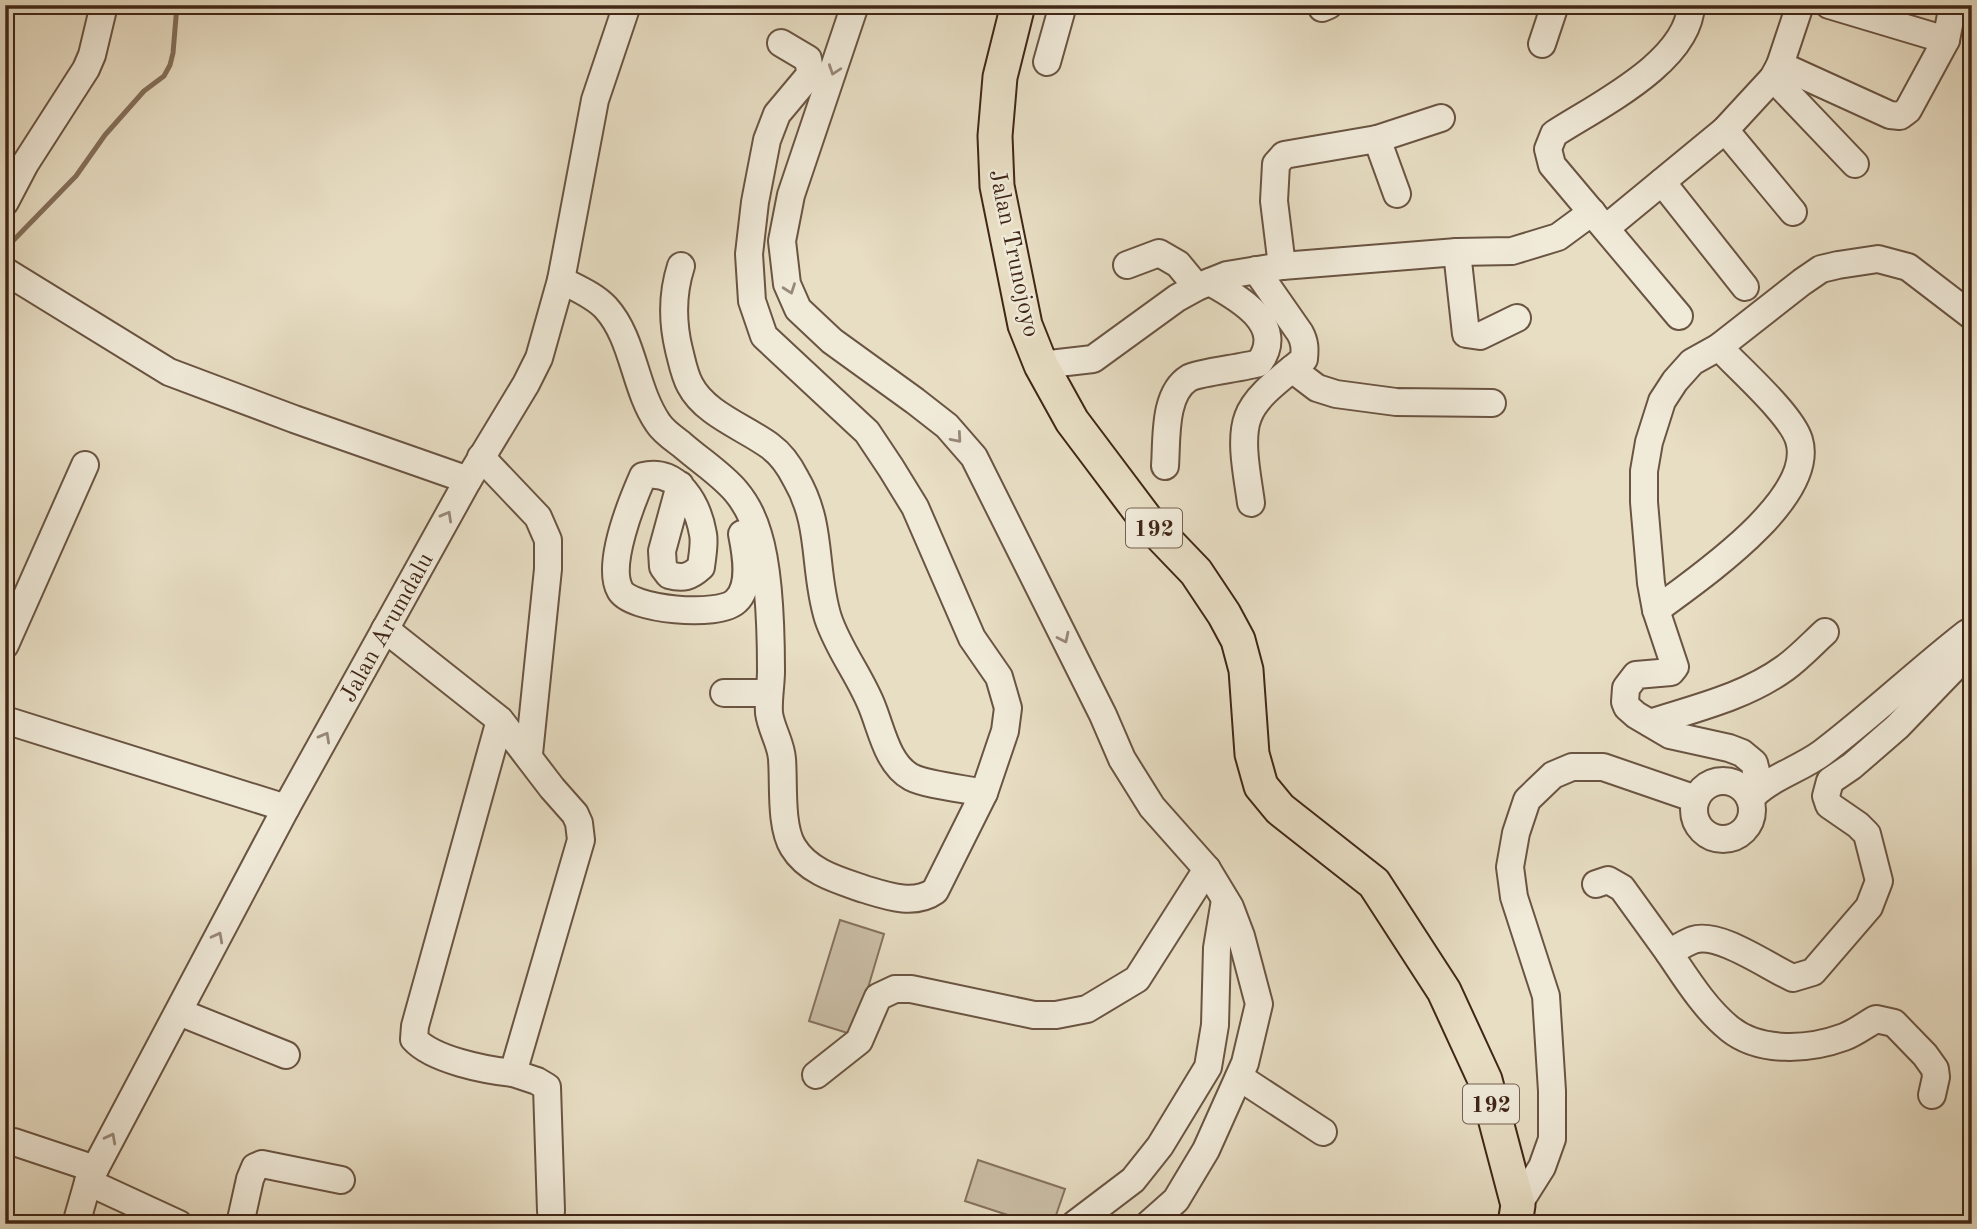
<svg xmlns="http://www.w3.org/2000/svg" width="1977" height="1229" font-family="'Old Standard TT',serif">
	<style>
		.green { fill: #cbbfa7; stroke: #86725f; stroke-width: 2 }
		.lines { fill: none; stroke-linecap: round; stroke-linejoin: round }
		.stream { stroke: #836f5b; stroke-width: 5 }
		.minor-casing { stroke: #6a5442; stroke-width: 30 }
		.major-casing { stroke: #402617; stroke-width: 37 }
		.minor { stroke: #f0ead9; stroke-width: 26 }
		.major { stroke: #e8dec4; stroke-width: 33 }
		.oneway { stroke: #988878 }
		.labels { text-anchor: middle; stroke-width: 5; stroke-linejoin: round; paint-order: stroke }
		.shield { fill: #f0ead9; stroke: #756151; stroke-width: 2 }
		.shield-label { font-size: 23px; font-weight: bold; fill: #402617 }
		.street-label { font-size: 24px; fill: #402617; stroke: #f0ead9 }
	</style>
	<rect width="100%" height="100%" fill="#e8dec4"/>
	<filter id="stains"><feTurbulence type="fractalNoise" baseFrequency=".00286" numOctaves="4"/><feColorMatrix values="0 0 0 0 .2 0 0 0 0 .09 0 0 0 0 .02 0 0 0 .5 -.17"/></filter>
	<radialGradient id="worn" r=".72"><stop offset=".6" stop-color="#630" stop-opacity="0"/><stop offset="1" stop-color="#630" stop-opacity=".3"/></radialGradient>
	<g class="green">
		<path d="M 840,920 L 884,934 L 854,1035 L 809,1021 Z"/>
		<path d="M 978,1160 L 1065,1189 L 1053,1224 L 1035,1224 L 965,1201 Z"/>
	</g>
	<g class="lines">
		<path class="stream" d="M 5,249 L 76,176 L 105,135 L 144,91 L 164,76 L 170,65 L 173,53 L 177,5"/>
		<g class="minor-casing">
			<g id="minor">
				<path d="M 855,5 L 791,195 L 782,241 L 787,284 L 798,309 L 832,341 L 915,401 L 947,426 L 974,457 L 1103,715 L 1122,759 L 1152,807 L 1207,869 L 1230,907 L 1241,936 L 1259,1004 L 1245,1063 L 1206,1150 L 1176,1200 L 1149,1224"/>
				<path d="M 1829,5 L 1946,40"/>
				<path d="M 1322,8 L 1329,5"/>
				<path d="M 1542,44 L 1555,5"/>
				<path d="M 1047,62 L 1063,5"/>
				<path d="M 1780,65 L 1890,115 L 1900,116 L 1908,110 L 1946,40 L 1953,5"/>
				<path d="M 1773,78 L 1855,164"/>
				<path d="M 1725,130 L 1793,212"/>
				<path d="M 1377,139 L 1397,194"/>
				<path d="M 1662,182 L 1745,287"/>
				<path d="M 5,202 L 25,164 L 86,69 L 92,55 L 104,5"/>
				<path d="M 1606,228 L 1725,130 L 1773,78 L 1780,65 L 1800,5"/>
				<path d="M 1457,252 L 1466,334 L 1480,336 L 1517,318"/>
				<path d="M 1127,265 L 1159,253 L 1178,264 L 1197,287"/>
				<path d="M 681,266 C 672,294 672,321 679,350 C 682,361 684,374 690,385 C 705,414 744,427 770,446 C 781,454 790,467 796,479 C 823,525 813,570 828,618 C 839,651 861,677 873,709 C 882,732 888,764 911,777 C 926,785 966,789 984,793"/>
				<path d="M 1282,266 L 1274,201 L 1276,164 L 1284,155 L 1377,139 L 1441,118"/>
				<path d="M 5,271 L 169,372 L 294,419 L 468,480"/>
				<path d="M 561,280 C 576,288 594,295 606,308 C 634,339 634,388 658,423 C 663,431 673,438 681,444 C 717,475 744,486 758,534 C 769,569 771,633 771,671 C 771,685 768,699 769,713 C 771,729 781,743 782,759 C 784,784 780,826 793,847 C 808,872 838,880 864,889 C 887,896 914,906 935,891 L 984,793 L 1005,731 L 1008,708 L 999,677 L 972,638 L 915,507 L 891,468 L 867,432 L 764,336 L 752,301 L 749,254 L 755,202 L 767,140 L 777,114 L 808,77 L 810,71 L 808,59 L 781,43"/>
				<path d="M 1679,316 L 1552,165 L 1548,149 L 1554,134 C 1597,106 1689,62 1691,5"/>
				<path d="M 1041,365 L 1093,359 L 1177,298 L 1197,287 L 1227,275 L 1282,266 L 1457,252 L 1512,251 L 1558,237 L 1592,212"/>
				<path d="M 1292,369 L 1317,388 L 1336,394 L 1396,402 L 1492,403"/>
				<path d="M 481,457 L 538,517 L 548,540 L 548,569 L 529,754"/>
				<path d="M 1165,466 C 1167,440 1163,394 1189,378 C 1200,372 1243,368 1259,363 C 1287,325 1239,298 1210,282"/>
				<path d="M 680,485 L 662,551 L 663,567 L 669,575 C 683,579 690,577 701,567 C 702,557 705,544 703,534 C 698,505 678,467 643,476 C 632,501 606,565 620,590 C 630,610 719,618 736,601 C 752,586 746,554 742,534"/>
				<path d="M 1251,503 C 1248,479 1239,440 1248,417 C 1256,394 1286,375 1304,359 C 1305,349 1305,342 1300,333 L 1256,270"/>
				<path d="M 1656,610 C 1696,580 1817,499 1799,440 C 1791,414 1739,369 1719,347"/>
				<path d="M 385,629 L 500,720 L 415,1026 L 414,1039 C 433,1060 485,1070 513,1073 L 581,840 L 579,823 L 575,814 L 552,788 L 500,720"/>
				<path d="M 5,645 L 85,465"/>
				<path d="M 724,693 L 768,693"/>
				<path d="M 5,720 L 286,808"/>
				<path d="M 1650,723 C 1696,708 1745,697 1785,668 C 1799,658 1812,644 1825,632"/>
				<circle cx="1723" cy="810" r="29"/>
				<path d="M 1760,787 L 1754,763 L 1742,753 L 1729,748 L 1670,735 L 1636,715 L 1627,707 L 1625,702 L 1626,688 L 1636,675 L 1671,672 L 1675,667 L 1656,610 L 1651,583 L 1644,502 L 1644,471 L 1649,442 L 1662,401 L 1675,381 L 1692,362 L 1719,347 L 1802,282 L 1821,269 L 1838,265 L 1878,259 L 1908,267 L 1972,316"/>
				<path d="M 1750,799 C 1768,778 1799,770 1822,753 C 1872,715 1917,672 1967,633"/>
				<path d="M 1596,884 L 1608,880 L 1622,888 L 1669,953"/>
				<path d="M 179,1012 L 286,1055"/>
				<path d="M 513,1073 L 537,1081 L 547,1087 L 551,1211"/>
				<path d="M 816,1075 L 859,1041 L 878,997 L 895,989 L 911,989 L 1034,1015 L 1056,1015 L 1087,1009 L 1137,979 L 1207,869"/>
				<path d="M 1239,1077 L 1323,1132"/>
				<path d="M 1932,1095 L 1936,1077 L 1935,1069 L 1925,1055 L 1894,1023 L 1876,1019 C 1865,1025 1855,1033 1844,1037 C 1809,1050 1760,1053 1730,1029 C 1705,1009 1686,978 1669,953 C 1676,949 1685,943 1693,940 C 1719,931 1768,967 1793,978 L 1813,972 L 1869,907 L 1879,881 L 1867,834 L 1858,825 L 1829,805 L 1826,796 L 1830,781 L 1852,766 L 1897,727 L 1951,671 L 1972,636"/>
				<path d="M 14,1142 L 95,1169"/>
				<path d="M 88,1182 L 179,1224"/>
				<path d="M 1518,1205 L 1542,1167 L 1552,1139 L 1552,1091 L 1546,996 L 1514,897 L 1510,867 L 1516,833 L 1527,800 L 1553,775 L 1572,767 L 1603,767 L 1696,799"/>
				<path d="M 76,1224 L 88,1182 L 286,808 L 468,480 L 526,384 L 539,358 L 561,280 L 595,100 L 627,5"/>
				<path d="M 240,1224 L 250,1179 L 255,1167 L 262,1164 L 341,1180"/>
				<path d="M 1075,1224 L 1133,1180 L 1160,1146 L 1208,1067 L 1215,1025 L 1217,948 L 1225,900"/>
			</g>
		</g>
		<g class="major-casing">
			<path id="major" d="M 1018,5 L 1000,77 L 995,136 L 997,186 L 1025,325 L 1041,365 L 1072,421 L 1148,522 L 1196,572 L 1224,614 L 1238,640 L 1246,670 L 1252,754 L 1261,786 L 1280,809 L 1374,883 L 1444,991 L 1485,1080 L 1518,1205 L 1515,1224"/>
		</g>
		<use href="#minor" class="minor"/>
		<use href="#major" class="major"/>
	</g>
	<defs><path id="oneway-chevron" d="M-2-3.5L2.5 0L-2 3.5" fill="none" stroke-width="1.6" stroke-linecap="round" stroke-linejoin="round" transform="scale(1.75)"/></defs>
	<g class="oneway">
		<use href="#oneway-chevron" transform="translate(834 70) rotate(109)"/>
		<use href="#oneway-chevron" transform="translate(790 289) rotate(70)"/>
		<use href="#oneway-chevron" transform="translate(957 438) rotate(49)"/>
		<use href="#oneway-chevron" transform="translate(447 516) rotate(-61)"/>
		<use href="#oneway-chevron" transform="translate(1064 638) rotate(64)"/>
		<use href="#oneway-chevron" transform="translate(325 737) rotate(-61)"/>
		<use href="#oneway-chevron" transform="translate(218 937) rotate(-62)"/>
		<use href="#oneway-chevron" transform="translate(111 1138) rotate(-62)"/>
	</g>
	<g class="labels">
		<g class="shield">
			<rect x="1126" y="508.5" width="56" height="39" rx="5"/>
			<rect x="1463" y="1084.5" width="56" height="39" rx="5"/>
		</g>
		<g class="shield-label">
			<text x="1154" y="536">192</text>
			<text x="1491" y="1112">192</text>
		</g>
		<g class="street-label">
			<text transform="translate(1015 253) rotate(78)" y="8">Jalan Trunojoyo</text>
			<text transform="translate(386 627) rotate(-61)" y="8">Jalan Arumdalu</text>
		</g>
	</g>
	<rect width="1977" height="1229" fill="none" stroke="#e8dec4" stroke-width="28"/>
	<rect x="7" y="7" width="1963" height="1215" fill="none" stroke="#402617" stroke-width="3.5"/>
	<rect x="14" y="14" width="1949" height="1201" fill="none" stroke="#402617" stroke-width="2"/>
	<rect width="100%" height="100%" filter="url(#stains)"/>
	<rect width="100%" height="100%" fill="url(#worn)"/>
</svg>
